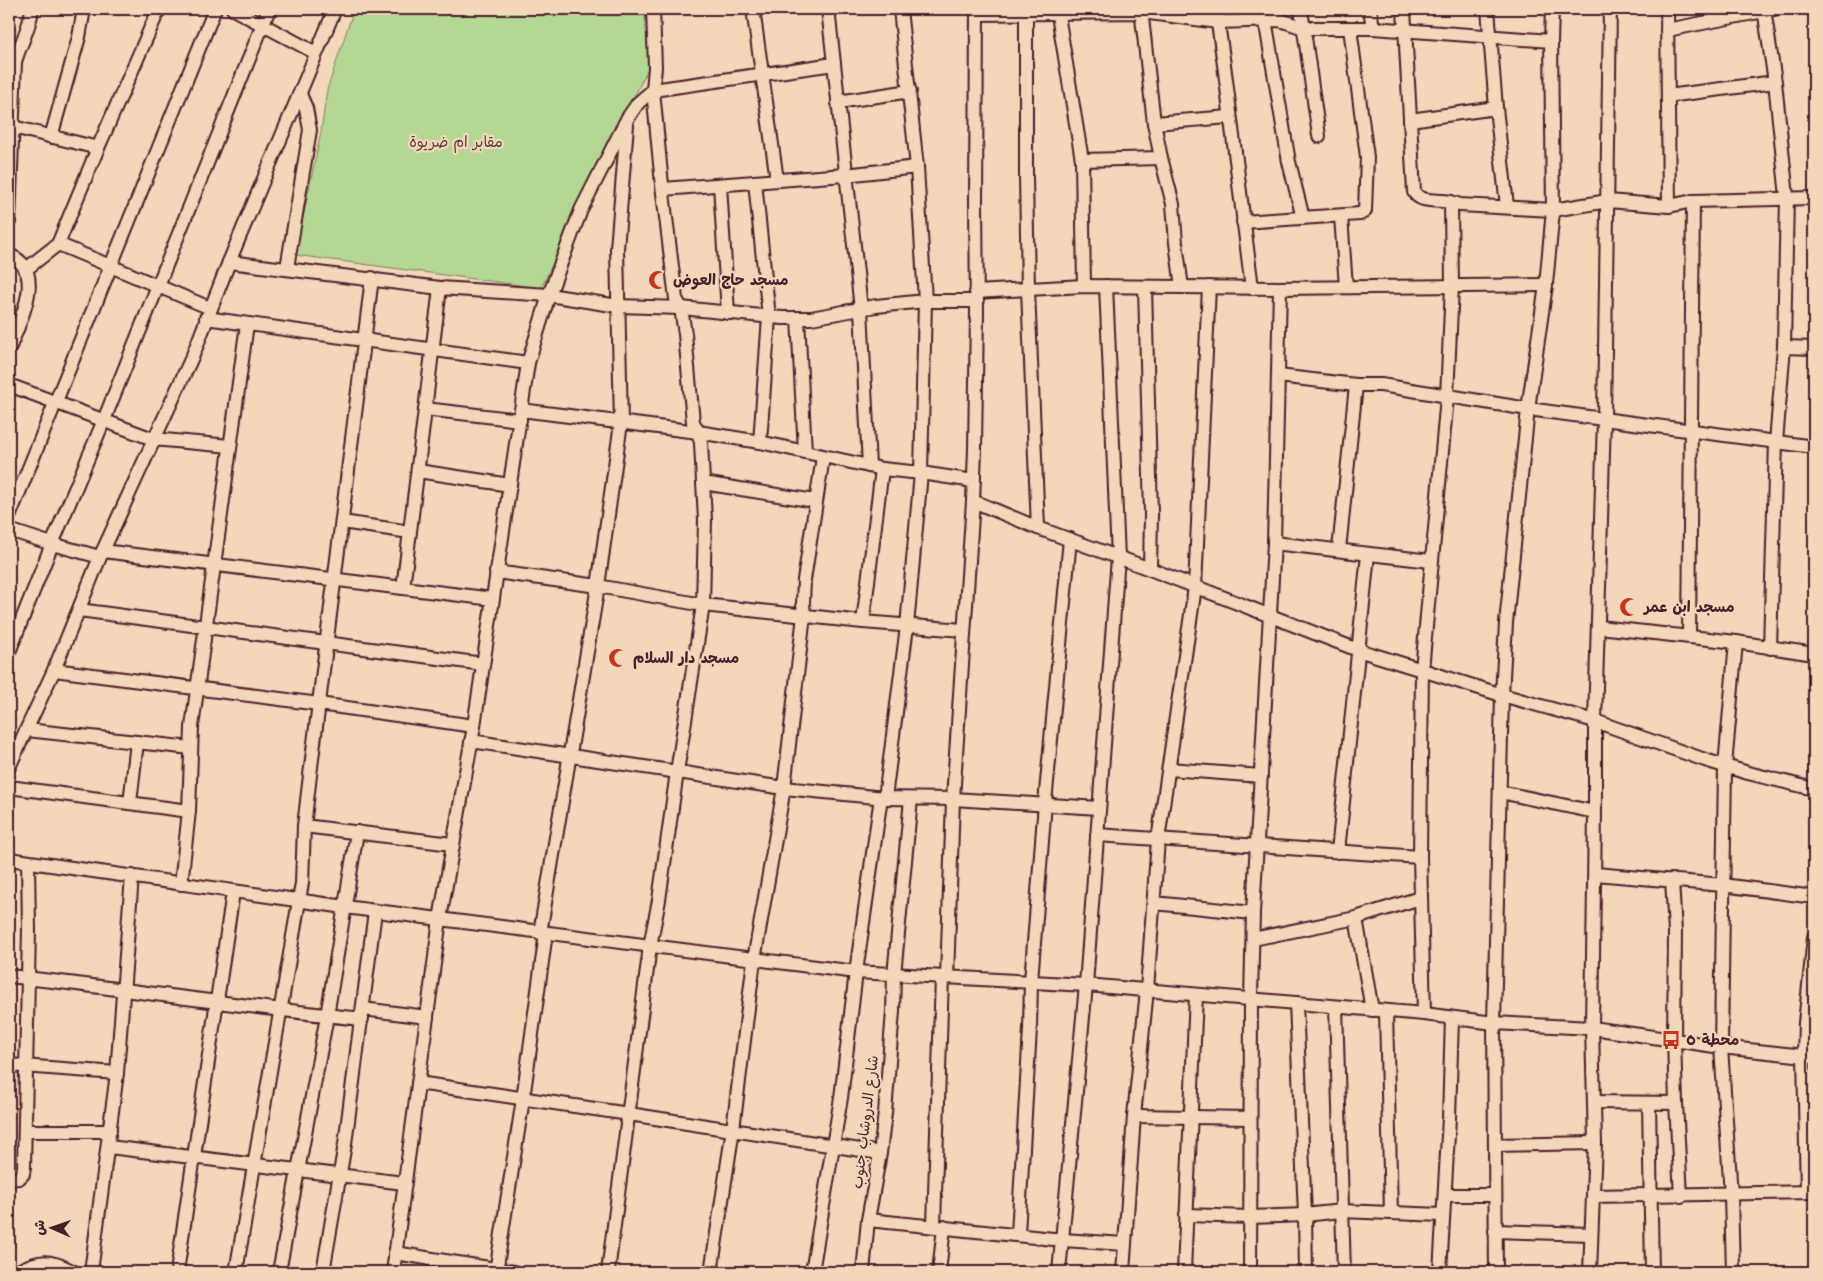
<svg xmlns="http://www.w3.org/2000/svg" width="1823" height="1281" font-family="'Comic Neue','Playpen Sans Arabic',sans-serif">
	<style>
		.green { fill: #b4d893; stroke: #7f7c5f }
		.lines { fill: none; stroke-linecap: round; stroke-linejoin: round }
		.minor-casing { stroke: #4a1f2b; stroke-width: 16 }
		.minor { stroke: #f3d7b9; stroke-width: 12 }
		.labels { text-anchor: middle; stroke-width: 4.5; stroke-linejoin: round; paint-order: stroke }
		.park-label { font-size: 15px; fill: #5a3b3b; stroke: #f3d7b9 }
		.poi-label { font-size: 15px; font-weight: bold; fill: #4a1f2b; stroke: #f3d7b9; text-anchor: start }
		.street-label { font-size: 15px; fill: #4a1f2b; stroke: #f3d7b9 }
	</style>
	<rect width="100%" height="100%" fill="#f3d7b9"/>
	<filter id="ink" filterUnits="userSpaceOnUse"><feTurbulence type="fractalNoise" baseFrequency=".02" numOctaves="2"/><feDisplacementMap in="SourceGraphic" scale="10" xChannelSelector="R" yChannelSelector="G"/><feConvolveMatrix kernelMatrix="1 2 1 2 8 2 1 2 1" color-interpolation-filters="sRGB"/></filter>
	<g filter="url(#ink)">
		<path class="green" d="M 354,9 L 649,9 L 653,58 L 541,288 L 295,255 L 321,132 L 327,90 Z"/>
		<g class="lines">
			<g class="minor-casing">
				<g id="minor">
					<path d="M 233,9 L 316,53"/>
					<path d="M 753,9 L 777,180"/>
					<path d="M 828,9 L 861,309 L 869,466"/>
					<path d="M 1057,9 L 1082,160 L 1084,286"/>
					<path d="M 1141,9 L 1154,123 L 1161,158 L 1173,204 L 1176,243 L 1182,287"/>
					<path d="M 1216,9 L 1225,72 L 1252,288"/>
					<path d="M 1301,9 L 1319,136"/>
					<path d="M 1370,9 L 1373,28"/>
					<path d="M 1404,9 L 1414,192 C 1421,204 1439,199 1451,202"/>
					<path d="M 1488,9 L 1496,108 L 1507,206"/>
					<path d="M 1667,9 L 1669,206"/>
					<path d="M 1764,9 L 1775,82 L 1787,197 L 1784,347 L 1776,442 L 1770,648"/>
					<path d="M 977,14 L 1142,12 L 1218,22 L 1280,20 L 1304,28 L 1373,28 L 1551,41"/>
					<path d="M 1026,15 L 1026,177 L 1028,290 L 1038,528"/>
					<path d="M 1265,19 L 1289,162 L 1303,218"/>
					<path d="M 1667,30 L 1774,9"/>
					<path d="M 1668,96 L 1775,82"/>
					<path d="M 838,102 L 910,91"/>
					<path d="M 1410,120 L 1496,108"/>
					<path d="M 1154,123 L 1230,117"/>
					<path d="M 13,127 L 98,148"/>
					<path d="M 51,137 L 79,37 L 84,9"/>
					<path d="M 1082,160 L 1161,158"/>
					<path d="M 755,182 L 769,317 L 760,442"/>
					<path d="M 720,185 L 728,313"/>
					<path d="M 663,189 L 845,175 L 917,167"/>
					<path d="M 1341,216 L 1346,287"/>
					<path d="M 9,222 L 15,62 C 20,44 30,28 32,9"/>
					<path d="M 1243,222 L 1360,214 L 1365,211 L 1367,157 L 1350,28"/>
					<path d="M 58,244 L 210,308"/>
					<path d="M 9,255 C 48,270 19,323 9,349"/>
					<path d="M 229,262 L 440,288 L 549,295 L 618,306 L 681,308 L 782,318 L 811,318 L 876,306 L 925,301 L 977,301"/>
					<path d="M 287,268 L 310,130 L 306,108 L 300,94"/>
					<path d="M 25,270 L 58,244 L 98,148 L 159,9"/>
					<path d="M 1145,287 L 1151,515 L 1150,569"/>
					<path d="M 976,292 L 1084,286 L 1280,288"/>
					<path d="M 206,318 L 528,363"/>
					<path d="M 798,318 L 805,452"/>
					<path d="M 1784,347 L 1814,348"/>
					<path d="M 1278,376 L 1356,385 L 1381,385 L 1528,409 L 1814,447"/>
					<path d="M 9,385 L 153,439 L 230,446"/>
					<path d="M 425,409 L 520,420"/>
					<path d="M 521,410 L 698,432 L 760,442 L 882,469 L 921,473 L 974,481"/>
					<path d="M 418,471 L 510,485"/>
					<path d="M 703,483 L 815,501"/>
					<path d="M 973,501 L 1038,528 L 1150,569 L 1358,650 L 1502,695 L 1595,721 L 1705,760 L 1748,773 L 1814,789"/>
					<path d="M 9,517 L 215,9"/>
					<path d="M 342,522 L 410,532"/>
					<path d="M 9,530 L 52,544 L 100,557"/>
					<path d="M 1274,543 L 1431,561"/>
					<path d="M 1339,550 L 1356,385"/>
					<path d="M 103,551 L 493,599"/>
					<path d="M 496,572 L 598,586 L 703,605 L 863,622 L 963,630"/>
					<path d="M 403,588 L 440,288"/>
					<path d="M 79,610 L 483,664"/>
					<path d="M 863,622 L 882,469"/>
					<path d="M 1599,627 L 1736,642 L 1814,654"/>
					<path d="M 1689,637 L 1693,201"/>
					<path d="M 9,652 L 52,544 L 104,420 L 269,9"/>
					<path d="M 54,670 L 319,704 L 474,726"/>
					<path d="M 27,730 L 191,748"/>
					<path d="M 471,741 L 784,788 L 885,798 L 953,799 L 1099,808"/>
					<path d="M 9,767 L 54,670 L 100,557 L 193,355 L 229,262 L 335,9"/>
					<path d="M 1169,769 L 1261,776"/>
					<path d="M 9,787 L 189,811"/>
					<path d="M 1500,792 L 1595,812"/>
					<path d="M 885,798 L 907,626 L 921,473 L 925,301 L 917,167 L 900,9"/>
					<path d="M 130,803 L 137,742"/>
					<path d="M 304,826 L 452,844"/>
					<path d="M 1097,835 L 1420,857"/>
					<path d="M 1338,852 L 1368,554"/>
					<path d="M 9,859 L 345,907 L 856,972 L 1086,985 L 1424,1014 L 1494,1023 L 1592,1028 L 1721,1047 L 1814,1057"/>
					<path d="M 1595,874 L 1723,885 L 1814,897"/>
					<path d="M 1672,880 L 1675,932 L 1674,1040 L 1676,1103 L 1681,1196"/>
					<path d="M 181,884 L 189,811 L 192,727 L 247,324"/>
					<path d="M 1154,903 L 1253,913"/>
					<path d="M 1356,918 L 1372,1010"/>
					<path d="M 540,933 L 598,586 L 621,423 L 617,249 L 627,125"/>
					<path d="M 1253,939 L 1356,918 L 1420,898"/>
					<path d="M 9,976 C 126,989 244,1007 362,1019"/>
					<path d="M 947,978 L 953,799 L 973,501 L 975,449 L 977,312 L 976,202 L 977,9"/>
					<path d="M 1296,1003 L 1305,1215 L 1306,1272"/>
					<path d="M 1336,1007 L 1344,1272"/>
					<path d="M 363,1009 L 427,1017"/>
					<path d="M 1386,1012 L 1391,1213"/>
					<path d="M 1424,1014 L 1420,857 L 1422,670 L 1447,397 L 1452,286 L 1451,202 L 1460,205 L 1553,210 L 1608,201 L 1669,206 L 1693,201 L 1814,198"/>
					<path d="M 9,1065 L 117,1073"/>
					<path d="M 418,1083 L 629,1114 L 880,1153"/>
					<path d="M 1594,1102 L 1676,1103"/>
					<path d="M 1649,1103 L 1652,1272"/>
					<path d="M 1134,1116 L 1250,1118"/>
					<path d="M 25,1131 L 110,1131"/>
					<path d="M 1495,1145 L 1595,1143"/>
					<path d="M 109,1147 L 404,1183"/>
					<path d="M 9,1179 L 19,1178 L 23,1174 L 24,1167 L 29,930 L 28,862"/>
					<path d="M 1807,1192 L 1804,1056 L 1805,1023 L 1814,937"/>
					<path d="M 1445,1195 L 1495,1195"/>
					<path d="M 1593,1196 L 1814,1192"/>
					<path d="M 1186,1215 L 1250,1217 L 1305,1215 L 1341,1211 L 1442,1215"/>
					<path d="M 868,1220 L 1063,1240 L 1125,1244"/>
					<path d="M 934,1225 L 942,977"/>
					<path d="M 1495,1231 L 1591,1234"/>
					<path d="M 1018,1234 L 1030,1029 L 1031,981 L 1045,803 L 1070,539"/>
					<path d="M 395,1253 L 514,1272"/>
					<path d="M 16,1272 C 40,1259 50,1259 74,1272"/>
					<path d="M 91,1272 L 117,1073 L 132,876"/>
					<path d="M 177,1272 L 233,892"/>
					<path d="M 236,1272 L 302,883 L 304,826 L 311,767 L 372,278"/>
					<path d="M 279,1272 L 327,1016 L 357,832"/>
					<path d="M 323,1272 L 345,1144 L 375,911"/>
					<path d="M 393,1272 L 440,919 L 474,726 L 528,363 L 549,295 L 581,210 L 627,119 L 638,103 L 653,90 L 834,64"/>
					<path d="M 496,1272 L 523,1099 L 546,933"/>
					<path d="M 608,1272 L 650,946 L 659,900 L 677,772 L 703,605 L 705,520 L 701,443 L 698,432 L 693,422 L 685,334 L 681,308 L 676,299 L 662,185 L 653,90 L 655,67 L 653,9"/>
					<path d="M 711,1272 L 733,1129 L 754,960 L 784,788 L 804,615 L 803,603 L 804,580 L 823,457"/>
					<path d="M 812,1272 L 841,1098 L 856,972 L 881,797"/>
					<path d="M 863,1272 L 868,1220 L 880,1153 L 885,1113 L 893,1011 L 894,975 L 911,799"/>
					<path d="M 939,1272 L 944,1227"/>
					<path d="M 1059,1272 L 1086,985 L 1118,557 L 1106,286"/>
					<path d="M 1123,1272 L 1134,1116 L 1147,990 L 1158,840 L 1195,587 L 1209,287"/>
					<path d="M 1184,1272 L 1196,995"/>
					<path d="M 1250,1272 L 1251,999 L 1253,913 L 1274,543 L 1280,288 L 1546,285"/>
					<path d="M 1440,1272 L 1449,1118 L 1452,1018"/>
					<path d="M 1496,1272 L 1494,1023 L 1502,695 L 1506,623 L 1528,409 L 1546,285 L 1553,210 L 1551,41 L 1552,9"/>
					<path d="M 1590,1272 L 1595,1143 L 1592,1028 L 1595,812 L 1595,721 L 1604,419 L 1610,9"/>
					<path d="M 1733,1272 L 1731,1195 L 1721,1047 L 1725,766 L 1736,642"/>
				</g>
			</g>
			<use href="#minor" class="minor"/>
		</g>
	</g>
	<defs>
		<g id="mosque-bare" transform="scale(1.5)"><path d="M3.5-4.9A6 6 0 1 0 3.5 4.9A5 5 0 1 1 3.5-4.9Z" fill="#c8321e" stroke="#f3d7b9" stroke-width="2.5" paint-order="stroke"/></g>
		<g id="bus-bare" transform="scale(1.5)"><path d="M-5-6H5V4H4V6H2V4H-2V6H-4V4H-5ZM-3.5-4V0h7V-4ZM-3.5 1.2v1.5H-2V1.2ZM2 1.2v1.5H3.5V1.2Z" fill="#c8321e" stroke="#f3d7b9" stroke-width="2.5" paint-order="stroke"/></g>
	</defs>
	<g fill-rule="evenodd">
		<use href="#mosque-bare" x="658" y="280"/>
		<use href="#mosque-bare" x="1629" y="607"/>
		<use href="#mosque-bare" x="618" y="658"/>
		<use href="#bus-bare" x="1671" y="1040"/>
	</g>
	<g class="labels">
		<g class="park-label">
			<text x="456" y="147">مقابر ام ضريوة</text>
		</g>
		<g class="poi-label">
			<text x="673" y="285">مسجد حاج العوض</text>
			<text x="1644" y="612">مسجد ابن عمر</text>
			<text x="633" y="663">مسجد دار السلام</text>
			<text x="1686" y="1045">محطة ٥</text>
		</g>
		<g class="street-label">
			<text transform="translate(865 1122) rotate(-83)" y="5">شارع الدروشاب جنوب</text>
		</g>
	</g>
	<rect width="1823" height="1281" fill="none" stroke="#f3d7b9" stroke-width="30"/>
	<rect x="15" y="15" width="1793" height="1251" fill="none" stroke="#4a1f2b" stroke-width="2" filter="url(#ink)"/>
	<g transform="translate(52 1228) rotate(272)" stroke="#f3d7b9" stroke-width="4" paint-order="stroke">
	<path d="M0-4L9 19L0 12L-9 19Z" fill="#4a1f2b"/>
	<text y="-8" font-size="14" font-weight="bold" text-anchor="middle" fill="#4a1f2b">ش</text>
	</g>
</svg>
